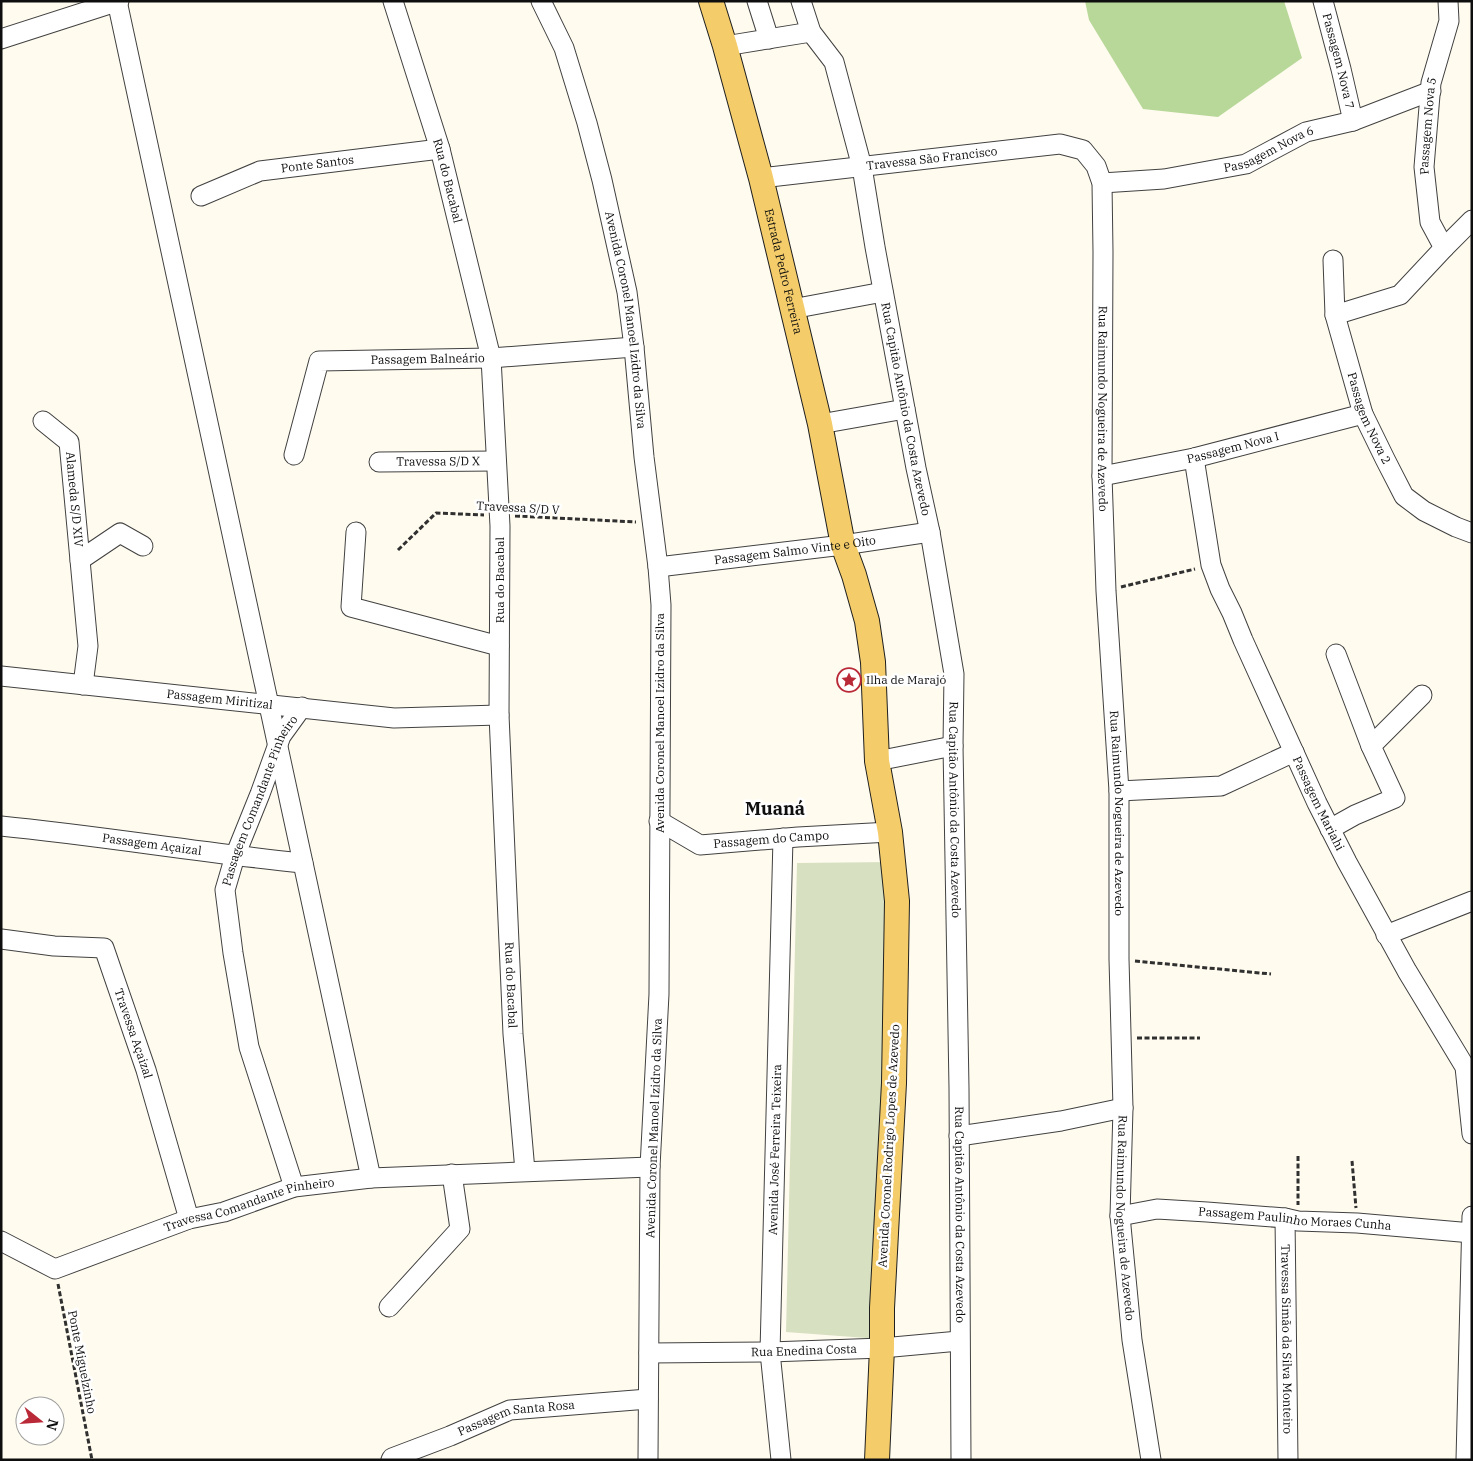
<svg xmlns="http://www.w3.org/2000/svg" width="1473" height="1461" font-family="'IBM Plex Serif',serif">
	<style>
		.forest { fill: #b8d899 }
		.cemetery { fill: #d7e0c1 }
		.lines { fill: none; stroke-linecap: round; stroke-linejoin: round }
		.minor-casing { stroke: #414141; stroke-width: 21 }
		.major-casing { stroke: #1f1f1f; stroke-width: 26 }
		.path { stroke: #303030; stroke-width: 3; stroke-dasharray: 5 2.5; stroke-linecap: butt }
		.minor { stroke: #fff; stroke-width: 19 }
		.major { stroke: #f4cc69; stroke-width: 24 }
		.labels { text-anchor: middle; stroke-width: 5; stroke-linejoin: round; paint-order: stroke }
		.street-label { font-size: 12px; fill: #0e0e0e; stroke: #fff }
		.poi-label { font-size: 12px; fill: #0e0e0e; stroke: #fff; text-anchor: start }
		.district-label { font-size: 18px; font-weight: bold; fill: #0e0e0e; stroke: #fff }
	</style>
	<rect width="100%" height="100%" fill="#fffbef"/>
	<path class="forest" d="M 1085,1 L 1284,1 L 1302,58 L 1218,117 L 1143,109 L 1089,20 Z"/>
	<path class="cemetery" d="M 891,862 L 880,1339 L 786,1332 L 797,863 Z"/>
	<g class="lines">
		<g class="minor-casing">
			<g id="minor">
				<path d="M 117,1 L 371,1178"/>
				<path id="s1" d="M 393,1 L 440,149 L 491,358 L 500,526 L 499,715 L 513,1034 L 525,1171"/>
				<path id="s2" d="M 541,1 L 564,48 L 587,123 L 602,180 L 627,292 L 634,347 L 644,457 L 658,567 L 661,605 L 659,994 L 650,1167 L 648,1460"/>
				<path d="M 757,1 L 769,39"/>
				<path id="s3" d="M 801,1 L 811,32 L 834,62 L 862,167 L 875,247 L 916,468 L 930,532 L 954,674 L 953,746 L 959,1088 L 961,1460"/>
				<path id="s4" d="M 1323,1 L 1341,69 L 1353,121"/>
				<path d="M 1,39 L 119,1"/>
				<path d="M 725,46 L 811,32"/>
				<path id="s5" d="M 761,178 L 1060,144 L 1083,150 L 1096,166 L 1102,183 L 1103,252 L 1102,476 L 1106,591 L 1119,791 L 1119,959 L 1123,1108 L 1120,1216 L 1132,1340 L 1151,1460"/>
				<path id="s6" d="M 1102,183 L 1164,179 L 1246,164 L 1306,132 L 1353,121 L 1431,91"/>
				<path id="s7" d="M 201,196 L 260,171 L 440,149"/>
				<path id="s8" d="M 1444,248 L 1430,222 L 1424,167 L 1431,83 L 1449,21 L 1448,1"/>
				<path id="s9" d="M 1333,260 L 1335,315 L 1363,414 L 1385,459 L 1404,496 L 1424,511 L 1456,527 L 1472,533"/>
				<path d="M 792,309 L 883,292"/>
				<path d="M 1335,315 L 1400,295 L 1444,248 L 1472,220"/>
				<path id="s10" d="M 43,421 L 69,442 L 88,646 L 83,685"/>
				<path d="M 820,424 L 905,409"/>
				<path id="s11" d="M 294,455 L 319,361 L 491,358 L 634,347"/>
				<path id="s12" d="M 1194,458 L 1211,565 L 1220,589 L 1232,613 L 1243,640 L 1317,803 L 1347,862 L 1407,971 L 1465,1067 L 1472,1134"/>
				<path id="s13" d="M 379,462 L 496,461"/>
				<path id="s14" d="M 1102,476 L 1194,458 L 1363,414"/>
				<path d="M 356,532 L 351,607 L 499,646"/>
				<path d="M 80,560 L 120,533 L 143,546"/>
				<path id="s15" d="M 658,567 L 843,545 L 930,532"/>
				<path d="M 1336,654 L 1371,746"/>
				<path id="s16" d="M 1,676 L 394,718 L 499,715"/>
				<path d="M 877,761 L 953,746"/>
				<path d="M 1119,791 L 1221,786 L 1294,752"/>
				<path id="s17" d="M 659,821 L 700,845 L 798,837 L 890,832"/>
				<path id="s18" d="M 1,826 C 102,836 202,853 303,863"/>
				<path d="M 1330,829 L 1355,815 L 1395,798 L 1371,746 L 1422,695"/>
				<path d="M 1386,935 L 1472,901"/>
				<path id="s19" d="M 1,939 L 54,946 L 104,948 L 146,1070 L 189,1219"/>
				<path d="M 959,1136 L 1061,1121 L 1123,1108"/>
				<path id="s20" d="M 294,1187 L 249,1047 L 233,953 L 225,890 L 235,856 L 260,794 L 281,736 L 302,707"/>
				<path id="s21" d="M 1120,1216 L 1157,1209 L 1207,1212 L 1285,1218 L 1298,1221 L 1357,1223 L 1472,1233"/>
				<path id="s22" d="M 1285,1218 L 1288,1460"/>
				<path id="s23" d="M 1,1241 L 55,1269 L 189,1219 L 224,1212 L 294,1187 L 371,1178 L 650,1167"/>
				<path d="M 389,1307 L 460,1229 L 452,1174"/>
				<path id="s24" d="M 649,1353 L 770,1352 L 882,1348 L 959,1341"/>
				<path id="s25" d="M 391,1460 L 392,1458 L 450,1436 L 510,1410 L 648,1399"/>
				<path id="s26" d="M 781,1460 L 770,1352 L 783,838"/>
				<path d="M 1466,1460 L 1472,1216"/>
			</g>
		</g>
		<g class="major-casing">
			<g id="major">
				<path id="s27" d="M 711,1 L 725,46 L 761,178 L 820,424 L 843,545 L 854,575 L 867,621 L 873,662 L 877,761 L 890,832 L 897,901 L 894,1083 L 882,1308 L 882,1348 L 877,1460"/>
			</g>
		</g>
		<g class="path">
			<path d="M 515,516 L 636,522"/>
			<path d="M 398,550 L 436,513 L 484,515"/>
			<path d="M 1121,587 L 1195,569"/>
			<path d="M 1135,961 L 1271,974"/>
			<path d="M 1137,1038 L 1200,1038"/>
			<path d="M 1298,1156 L 1298,1205"/>
			<path d="M 1352,1161 L 1356,1208"/>
			<path d="M 58,1284 L 92,1460"/>
		</g>
		<use href="#minor" class="minor"/>
		<use href="#major" class="major"/>
	</g>
	<defs>
		<g id="sight-ring" transform="scale(1.25)"><circle r="9.5" fill="#fff" stroke="#ba2937" stroke-width="1.5"/><path d="M0-6L1.8-2.2L6-1.7L2.9 1.2L3.7 5.4L0 3.3L-3.7 5.4L-2.9 1.2L-6-1.7L-1.8-2.2Z" fill="#ba2937"/></g>
	</defs>
	<g fill-rule="evenodd">
		<use href="#sight-ring" x="849" y="680"/>
	</g>
	<g class="labels">
		<g class="street-label">
			<text dy="4" stroke="none"><textPath href="#s4" startOffset="62">Passagem Nova 7</textPath></text>
			<text dy="4" stroke="none"><textPath href="#s8" startOffset="126">Passagem Nova 5</textPath></text>
			<text dy="4" stroke="none"><textPath href="#s6" startOffset="172">Passagem Nova 6</textPath></text>
			<text dy="4" stroke="none"><textPath href="#s5" startOffset="172">Travessa São Francisco</textPath></text>
			<text dy="4" stroke="none"><textPath href="#s7" startOffset="122">Ponte Santos</textPath></text>
			<text dy="4" stroke="none"><textPath href="#s1" startOffset="188">Rua do Bacabal</textPath></text>
			<text dy="4" stroke="none"><textPath href="#s27" startOffset="280">Estrada Pedro Ferreira</textPath></text>
			<text dy="4" stroke="none"><textPath href="#s2" startOffset="332">Avenida Coronel Manoel Izidro da Silva</textPath></text>
			<text dy="4" stroke="none"><textPath href="#s11" startOffset="206">Passagem Balneário</textPath></text>
			<text dy="4" stroke="none"><textPath href="#s3" startOffset="425">Rua Capitão Antônio da Costa Azevedo</textPath></text>
			<text dy="4" stroke="none"><textPath href="#s5" startOffset="589">Rua Raimundo Nogueira de Azevedo</textPath></text>
			<text dy="4" stroke="none"><textPath href="#s9" startOffset="164">Passagem Nova 2</textPath></text>
			<text dy="4" stroke="none"><textPath href="#s14" startOffset="134">Passagem Nova I</textPath></text>
			<text dy="4" stroke="none"><textPath href="#s13" startOffset="59">Travessa S/D X</textPath></text>
			<text dy="4" stroke="none"><textPath href="#s10" startOffset="91">Alameda S/D XIV</textPath></text>
			<text transform="translate(518 508) rotate(3)" y="4">Travessa S/D V</text>
			<text dy="4" stroke="none"><textPath href="#s15" startOffset="138">Passagem Salmo Vinte e Oito</textPath></text>
			<text transform="translate(500 580) rotate(-90)" y="4">Rua do Bacabal</text>
			<text dy="4" stroke="none"><textPath href="#s16" startOffset="220">Passagem Miritizal</textPath></text>
			<text transform="translate(660 723) rotate(-90)" y="4">Avenida Coronel Manoel Izidro da Silva</text>
			<text dy="4" stroke="none"><textPath href="#s20" startOffset="402">Passagem Comandante Pinheiro</textPath></text>
			<text dy="4" stroke="none"><textPath href="#s12" startOffset="370">Passagem Mariahi</textPath></text>
			<text dy="4" stroke="none"><textPath href="#s3" startOffset="830">Rua Capitão Antônio da Costa Azevedo</textPath></text>
			<text dy="4" stroke="none"><textPath href="#s5" startOffset="994">Rua Raimundo Nogueira de Azevedo</textPath></text>
			<text dy="4" stroke="none"><textPath href="#s17" startOffset="119">Passagem do Campo</textPath></text>
			<text dy="4" stroke="none"><textPath href="#s18" startOffset="152">Passagem Açaizal</textPath></text>
			<text dy="4" stroke="none"><textPath href="#s1" startOffset="998">Rua do Bacabal</textPath></text>
			<text dy="4" stroke="none"><textPath href="#s19" startOffset="194">Travessa Açaizal</textPath></text>
			<text transform="translate(654 1128) rotate(-88)" y="4">Avenida Coronel Manoel Izidro da Silva</text>
			<text transform="translate(889 1146) rotate(-87)" y="4">Avenida Coronel Rodrigo Lopes de Azevedo</text>
			<text dy="4" stroke="none"><textPath href="#s26" startOffset="311">Avenida José Ferreira Teixeira</textPath></text>
			<text dy="4" stroke="none"><textPath href="#s23" startOffset="266">Travessa Comandante Pinheiro</textPath></text>
			<text dy="4" stroke="none"><textPath href="#s3" startOffset="1235">Rua Capitão Antônio da Costa Azevedo</textPath></text>
			<text dy="4" stroke="none"><textPath href="#s5" startOffset="1399">Rua Raimundo Nogueira de Azevedo</textPath></text>
			<text dy="4" stroke="none"><textPath href="#s21" startOffset="176">Passagem Paulinho Moraes Cunha</textPath></text>
			<text dy="4" stroke="none"><textPath href="#s22" startOffset="121">Travessa Simão da Silva Monteiro</textPath></text>
			<text dy="4" stroke="none"><textPath href="#s24" startOffset="155">Rua Enedina Costa</textPath></text>
			<text transform="translate(82 1362) rotate(79)" y="4">Ponte Miguelzinho</text>
			<text dy="4" stroke="none"><textPath href="#s25" startOffset="134">Passagem Santa Rosa</textPath></text>
		</g>
		<g class="poi-label">
			<text x="866" y="684">Ilha de Marajó</text>
		</g>
		<g class="district-label">
			<text x="775" y="815">Muaná</text>
		</g>
	</g>
	<rect width="1473" height="1461" fill="none" stroke="#0e0e0e" stroke-width="5"/>
	<g transform="translate(40 1421) rotate(107)"><circle r="24" fill="#ffffff" stroke="#9f9f9f"/>
	<path d="M0-4L9 19L0 12L-9 19Z" fill="#ba2937"/>
	<text y="-8" font-size="14" font-weight="bold" text-anchor="middle" fill="#0e0e0e">N</text>
	</g>
</svg>
